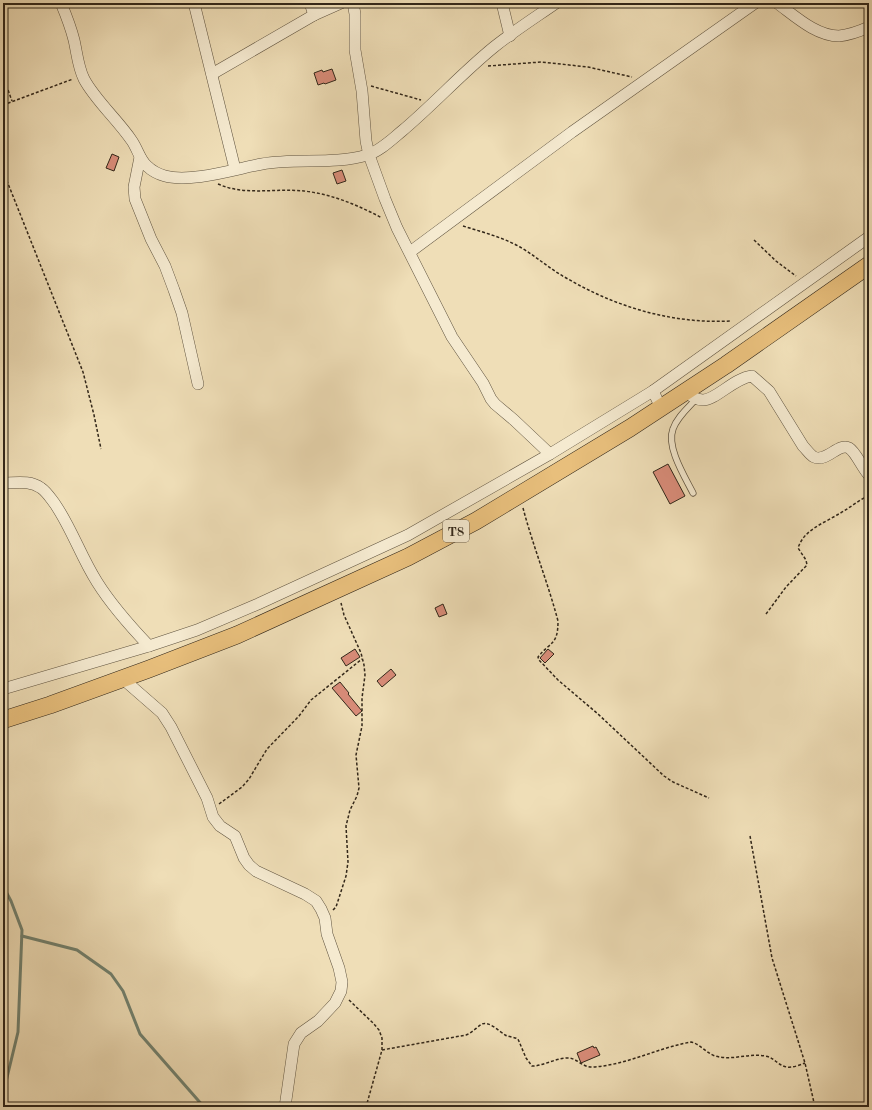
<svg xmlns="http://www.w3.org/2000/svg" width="872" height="1110" font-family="'Old Standard TT',serif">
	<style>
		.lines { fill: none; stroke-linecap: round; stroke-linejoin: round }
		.stream { stroke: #71816f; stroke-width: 3 }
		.building { fill: #d98c79; stroke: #312619 }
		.lane-casing { stroke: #605440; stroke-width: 7 }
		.street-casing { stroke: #605440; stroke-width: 12 }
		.primary-casing { stroke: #312619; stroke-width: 18 }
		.path { stroke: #312619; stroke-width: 1.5; stroke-dasharray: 3 2; stroke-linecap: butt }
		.lane { stroke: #f5ead0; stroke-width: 5.5 }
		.street { stroke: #f5ead0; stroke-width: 11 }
		.primary { stroke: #e8bf7c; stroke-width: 17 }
		.labels { text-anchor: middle; stroke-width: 3; stroke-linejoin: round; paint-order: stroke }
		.shield { fill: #f5ead0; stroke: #6c6150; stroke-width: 1 }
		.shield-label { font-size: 13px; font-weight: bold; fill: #312619 }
	</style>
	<rect width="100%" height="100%" fill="#efdeb7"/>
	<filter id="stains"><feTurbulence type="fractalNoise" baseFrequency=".005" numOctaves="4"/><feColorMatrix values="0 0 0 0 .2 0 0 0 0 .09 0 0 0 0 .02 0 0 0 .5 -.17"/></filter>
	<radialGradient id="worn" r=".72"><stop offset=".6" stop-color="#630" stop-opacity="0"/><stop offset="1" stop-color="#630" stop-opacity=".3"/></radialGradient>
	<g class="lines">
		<g class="stream">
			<path d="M 3,886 L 11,901 L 22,930 L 18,1032 L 3,1094"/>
			<path d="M 22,936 L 77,950 L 111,974 L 123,991 L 140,1034 L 204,1107"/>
		</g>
	</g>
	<g class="building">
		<path d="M 332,69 L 336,80 L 325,84 L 324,83 L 318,85 L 314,73 L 322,70 L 323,72 Z"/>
		<path d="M 112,154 L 119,157 L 114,171 L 106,168 Z"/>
		<path d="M 342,170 L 346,181 L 337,184 L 333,173 Z"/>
		<path d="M 668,464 L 685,496 L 670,504 L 653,472 Z"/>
		<path d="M 443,604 L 447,614 L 439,617 L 435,608 Z"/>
		<path d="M 355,649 L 360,657 L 346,666 L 341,658 Z"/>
		<path d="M 548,649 L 554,654 L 545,663 L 540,658 Z"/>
		<path d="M 391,669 L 396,675 L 382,687 L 377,681 Z"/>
		<path d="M 340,682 L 349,693 L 348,694 L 362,711 L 356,716 L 332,688 Z"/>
		<path d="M 593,1046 L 594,1048 L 596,1047 L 600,1055 L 581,1063 L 577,1053 Z"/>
	</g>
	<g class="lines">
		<g class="lane-casing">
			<path id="lane" d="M 693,493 C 685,477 666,447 673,429 C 677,417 688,408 696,399"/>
		</g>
		<g class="street-casing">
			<g id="street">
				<path d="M 61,3 C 66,15 71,28 74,40 C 77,53 78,67 84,79 C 95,100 118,120 132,141 C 138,150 140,160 147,166 C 152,171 158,174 165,176 C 191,183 235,169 262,164 C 296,158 335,165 367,155 C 380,151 391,140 402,131 C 434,104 462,73 494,47 C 514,31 536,17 556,3"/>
				<path d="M 194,3 L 235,169"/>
				<path d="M 310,3 L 314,15"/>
				<path d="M 353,3 L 355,14 L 355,50 L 362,91 L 366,141 L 369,155 L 385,199 L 397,228 L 452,337 L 483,383 L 491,399 L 495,404 L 514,420 L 550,454"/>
				<path d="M 502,3 L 510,36"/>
				<path d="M 777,3 C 795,16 816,36 839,36 C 849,35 860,31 869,27"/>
				<path d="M 212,74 L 314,15 L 341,3"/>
				<path d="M 140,157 L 134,187 L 135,199 L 151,239 L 165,266 L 174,290 L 182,313 L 198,384"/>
				<path d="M 410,252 L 572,132 L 755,3"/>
				<path d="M 686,392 C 691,396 696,400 703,400 C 716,400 734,378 752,376 L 769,391 L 803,446 C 807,450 810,455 814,457 C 826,463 839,442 849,448 C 856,452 862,468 869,475"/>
				<path d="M 661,408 L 653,391 L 869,237"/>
				<path d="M 3,483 C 16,483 30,480 41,488 C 47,492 51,499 55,504 C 72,529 81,557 97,582 C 112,606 130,626 149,646"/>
				<path d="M 123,679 L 162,713 L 171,727 L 207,798 L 213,817 L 220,826 L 235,836 L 244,858 L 249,865 L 256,871 L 305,894 L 316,901 L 321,909 L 325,918 L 327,934 L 339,968 L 342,982 L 341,991 L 335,1003 L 318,1021 L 301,1033 L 294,1044 L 285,1107"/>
				<path d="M 3,689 L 149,646 L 197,630 L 258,604 L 408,535 L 550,454 L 653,391"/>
			</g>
		</g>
		<g class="primary-casing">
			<path id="primary" d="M 3,720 L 50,705 L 149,669 L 237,635 L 408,557 L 476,521 L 630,428 L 726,365 L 869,265"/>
		</g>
		<g class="path">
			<path d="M 488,66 L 541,62 L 588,67 L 632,77"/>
			<path d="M 3,76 L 12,101"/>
			<path d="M 371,86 L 421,100"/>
			<path d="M 3,105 L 73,79"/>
			<path d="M 3,171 L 83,372 L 94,415 L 101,449"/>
			<path d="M 218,184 C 245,196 275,188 304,191 C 331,194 358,205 382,218"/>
			<path d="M 463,226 C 482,232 502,237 520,247 C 537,257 551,270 568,279 C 618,308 674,324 731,321"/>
			<path d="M 754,240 L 776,261 L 796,276"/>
			<path d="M 523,508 C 533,546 548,583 558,621 C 558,645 551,641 538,657 L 539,660 L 558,680 L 598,714 L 664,776 L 673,782 L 709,798"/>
			<path d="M 766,614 L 786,587 L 807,565 L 806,560 L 798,548 C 804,530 822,524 837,515 C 848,509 858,501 869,495"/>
			<path d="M 219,804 L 242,787 L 249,779 L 267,749 L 299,716 L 311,700 L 362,659"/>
			<path d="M 750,836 L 772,958 L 805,1063 L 815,1107"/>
			<path d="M 333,910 L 336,907 L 346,876 L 348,862 L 346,826 L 350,810 L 357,796 L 359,788 L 356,755 L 362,726 L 362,698 L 365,675 L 364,665 L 361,653 L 344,615 L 341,603"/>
			<path d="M 349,1000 L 373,1023 L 379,1030 L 382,1038 L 382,1050 L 366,1107"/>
			<path d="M 382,1050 L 466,1035 C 473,1032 477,1027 482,1024 C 489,1021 499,1031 505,1035 C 509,1037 514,1037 518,1039 L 526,1058 L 532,1066 C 544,1066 555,1058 568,1058 C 577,1058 583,1068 593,1067 C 627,1065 657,1048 691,1042 C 700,1044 705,1052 715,1056 C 732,1061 748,1053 765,1056 C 774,1057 778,1066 787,1067 C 792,1068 800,1065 805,1063"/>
		</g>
		<use href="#lane" class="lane"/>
		<use href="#street" class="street"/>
		<use href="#primary" class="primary"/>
	</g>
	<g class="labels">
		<rect class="shield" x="443" y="520" width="26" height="22" rx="3"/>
		<g class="shield-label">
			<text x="456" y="536">T8</text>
		</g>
	</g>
	<rect width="872" height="1110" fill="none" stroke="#efdeb7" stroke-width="16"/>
	<rect x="4" y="4" width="864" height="1102" fill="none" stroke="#312619" stroke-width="2"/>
	<rect x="8" y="8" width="856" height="1094" fill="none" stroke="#312619"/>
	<rect width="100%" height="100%" filter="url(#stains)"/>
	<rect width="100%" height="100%" fill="url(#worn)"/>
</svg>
